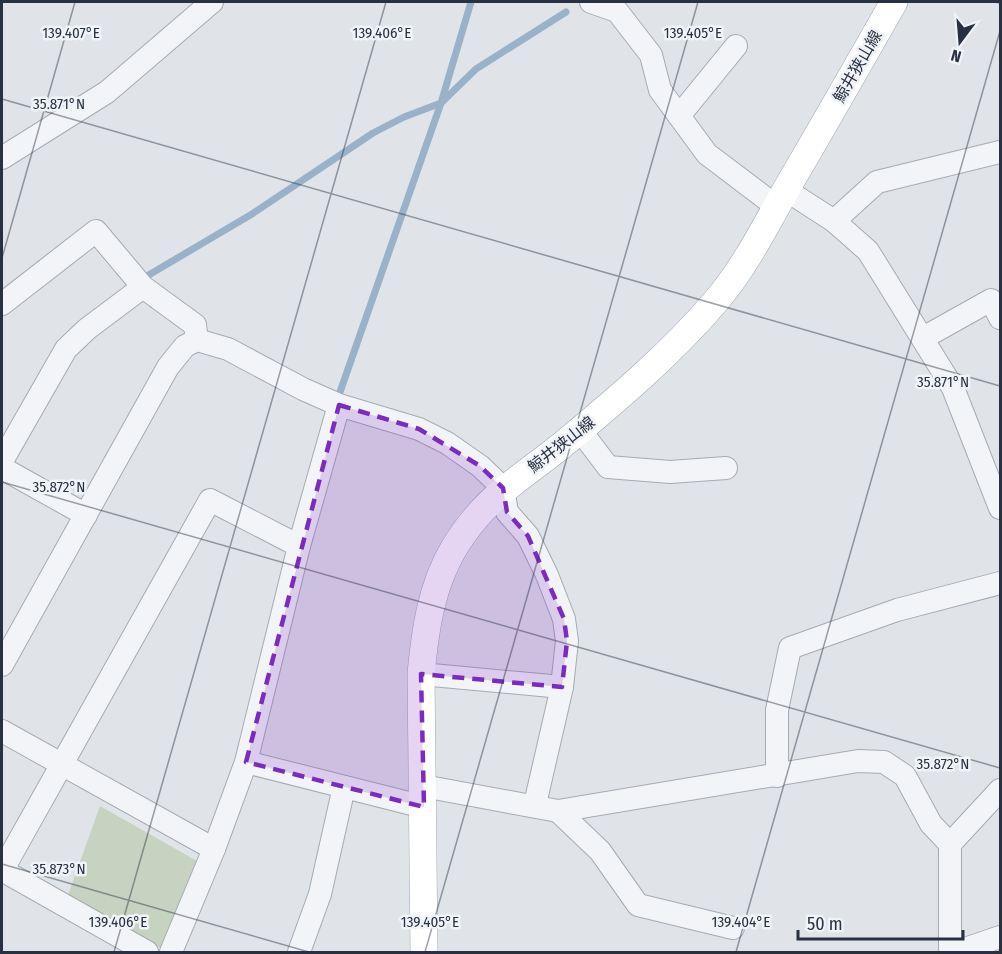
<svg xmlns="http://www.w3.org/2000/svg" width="1002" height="954" font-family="'Fira Sans Condensed','Noto Sans JP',sans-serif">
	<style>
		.green { fill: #c6d3c1 }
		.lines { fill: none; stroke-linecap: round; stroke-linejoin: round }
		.stream { stroke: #9ab1ca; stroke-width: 7 }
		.minor-casing { stroke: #a5abb3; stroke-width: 24 }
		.major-casing { stroke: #9fa8b5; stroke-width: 28 }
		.minor { stroke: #f3f4f7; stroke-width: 22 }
		.major { stroke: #fff; stroke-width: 27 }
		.marked { fill: #7b2cbf; fill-opacity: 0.2; stroke: #7b2cbf; stroke-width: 4.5; stroke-dasharray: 12 8; stroke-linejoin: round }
		.ticks { fill: none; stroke: #283141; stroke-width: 1.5; stroke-opacity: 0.45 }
		.labels { text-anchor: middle; stroke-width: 5; stroke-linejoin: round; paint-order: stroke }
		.street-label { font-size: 16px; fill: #283141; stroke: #f0f3f7 }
		.ticks-label { font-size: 15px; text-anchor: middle; fill: #283141; stroke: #f0f3f7; stroke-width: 5; stroke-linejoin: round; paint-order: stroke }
	</style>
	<rect width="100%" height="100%" fill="#e0e4e9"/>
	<path class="green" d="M 100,806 L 197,861 L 164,950 L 68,895 Z"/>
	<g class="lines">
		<g class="stream">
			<path d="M 147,276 L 252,214 L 373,133 L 404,117 L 441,103 L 476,69 L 566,12"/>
			<path d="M 340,392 L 441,103 L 471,2"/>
		</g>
		<g class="minor-casing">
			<g id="minor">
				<path d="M 591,2 L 617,11 L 651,55 L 660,90 L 707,154 L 777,207"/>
				<path d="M 679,116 L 736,46"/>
				<path d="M 2,158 L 107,92 L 212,2"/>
				<path d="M 786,190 L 834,221 L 868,251 L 953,388 L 1000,508"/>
				<path d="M 834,221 L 877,182 L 1000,152"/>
				<path d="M 2,304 L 96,231 L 143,287 L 195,325 L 197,340"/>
				<path d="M 923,338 L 991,300 L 1000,318"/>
				<path d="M 580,430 L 608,467 L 670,472 L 726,468"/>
				<path d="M 2,461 L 66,349 L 87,329 L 143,287"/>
				<path d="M 2,468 L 86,515"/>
				<path d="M 299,546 L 339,405"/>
				<path d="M 2,665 L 168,367 L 185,346 L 197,340 L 228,349 L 303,389 L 339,405 L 419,429 L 447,443 L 480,466 L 503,488 L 507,512 L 528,536 L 547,575 L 564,619 L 567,641 L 562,687 L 535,804"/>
				<path d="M 421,674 L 562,687"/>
				<path d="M 2,731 L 214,849"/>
				<path d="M 246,762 L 424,807"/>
				<path d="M 777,776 L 777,710 L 790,648 L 897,610 L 1000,583"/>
				<path d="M 423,786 L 558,811 L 858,761 L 884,762 L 905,776 L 931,824 L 950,844 L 950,952"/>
				<path d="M 558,811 L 600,851 L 638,905 L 733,928"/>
				<path d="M 950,844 L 1000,790"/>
				<path d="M 2,870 L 147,952"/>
				<path d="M 2,871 L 210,500 L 299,546 L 246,762 L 214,849 L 171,952"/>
				<path d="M 299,952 L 320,894 L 344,787"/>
				<path d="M 956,952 L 1000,937"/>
			</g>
		</g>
		<g class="major-casing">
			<path id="major" d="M 424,952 L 421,674 C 425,632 431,586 454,548 C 484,498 517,481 561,446 C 615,401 670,355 716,301 C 745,267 766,225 788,186 C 824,125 859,63 894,2"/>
		</g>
		<use href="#minor" class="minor"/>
		<use href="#major" class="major"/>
	</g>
	<path class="marked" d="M 339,405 L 419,429 L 480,466 L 503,488 L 507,512 L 528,536 L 564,619 L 567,641 L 562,687 L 421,674 L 424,807 L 246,762 Z"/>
	<path class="ticks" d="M 994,2 L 1000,3M 2,99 L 1000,386M 2,258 L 75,2M 2,482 L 1000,768M 2,864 L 309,952M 114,952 L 386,2M 425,952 L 698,2M 736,952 L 1000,31"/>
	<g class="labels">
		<g class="street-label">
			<text transform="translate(857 66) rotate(-60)" y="6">鯨井狭山線</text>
			<text transform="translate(561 444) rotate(-38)" y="6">鯨井狭山線</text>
		</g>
	</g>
	<g class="ticks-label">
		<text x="71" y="38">139.407°E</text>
		<text x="382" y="38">139.406°E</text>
		<text x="693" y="38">139.405°E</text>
		<text x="59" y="109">35.871°N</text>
		<text x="943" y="387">35.871°N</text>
		<text x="59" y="492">35.872°N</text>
		<text x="943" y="769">35.872°N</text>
		<text x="59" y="874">35.873°N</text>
		<text x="118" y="927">139.406°E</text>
		<text x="430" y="927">139.405°E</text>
		<text x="741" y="927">139.404°E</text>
	</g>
	<rect width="1002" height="954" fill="none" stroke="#283141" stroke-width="6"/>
	<g transform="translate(960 42) rotate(196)" stroke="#f0f3f7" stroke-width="4.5" paint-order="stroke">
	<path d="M0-4.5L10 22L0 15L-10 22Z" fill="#283141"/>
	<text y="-9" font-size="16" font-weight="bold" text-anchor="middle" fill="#283141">N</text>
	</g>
	<path d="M798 930v9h165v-9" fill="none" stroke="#283141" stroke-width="3"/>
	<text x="807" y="930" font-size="18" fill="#283141" stroke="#f0f3f7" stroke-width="4.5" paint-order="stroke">50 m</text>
</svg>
